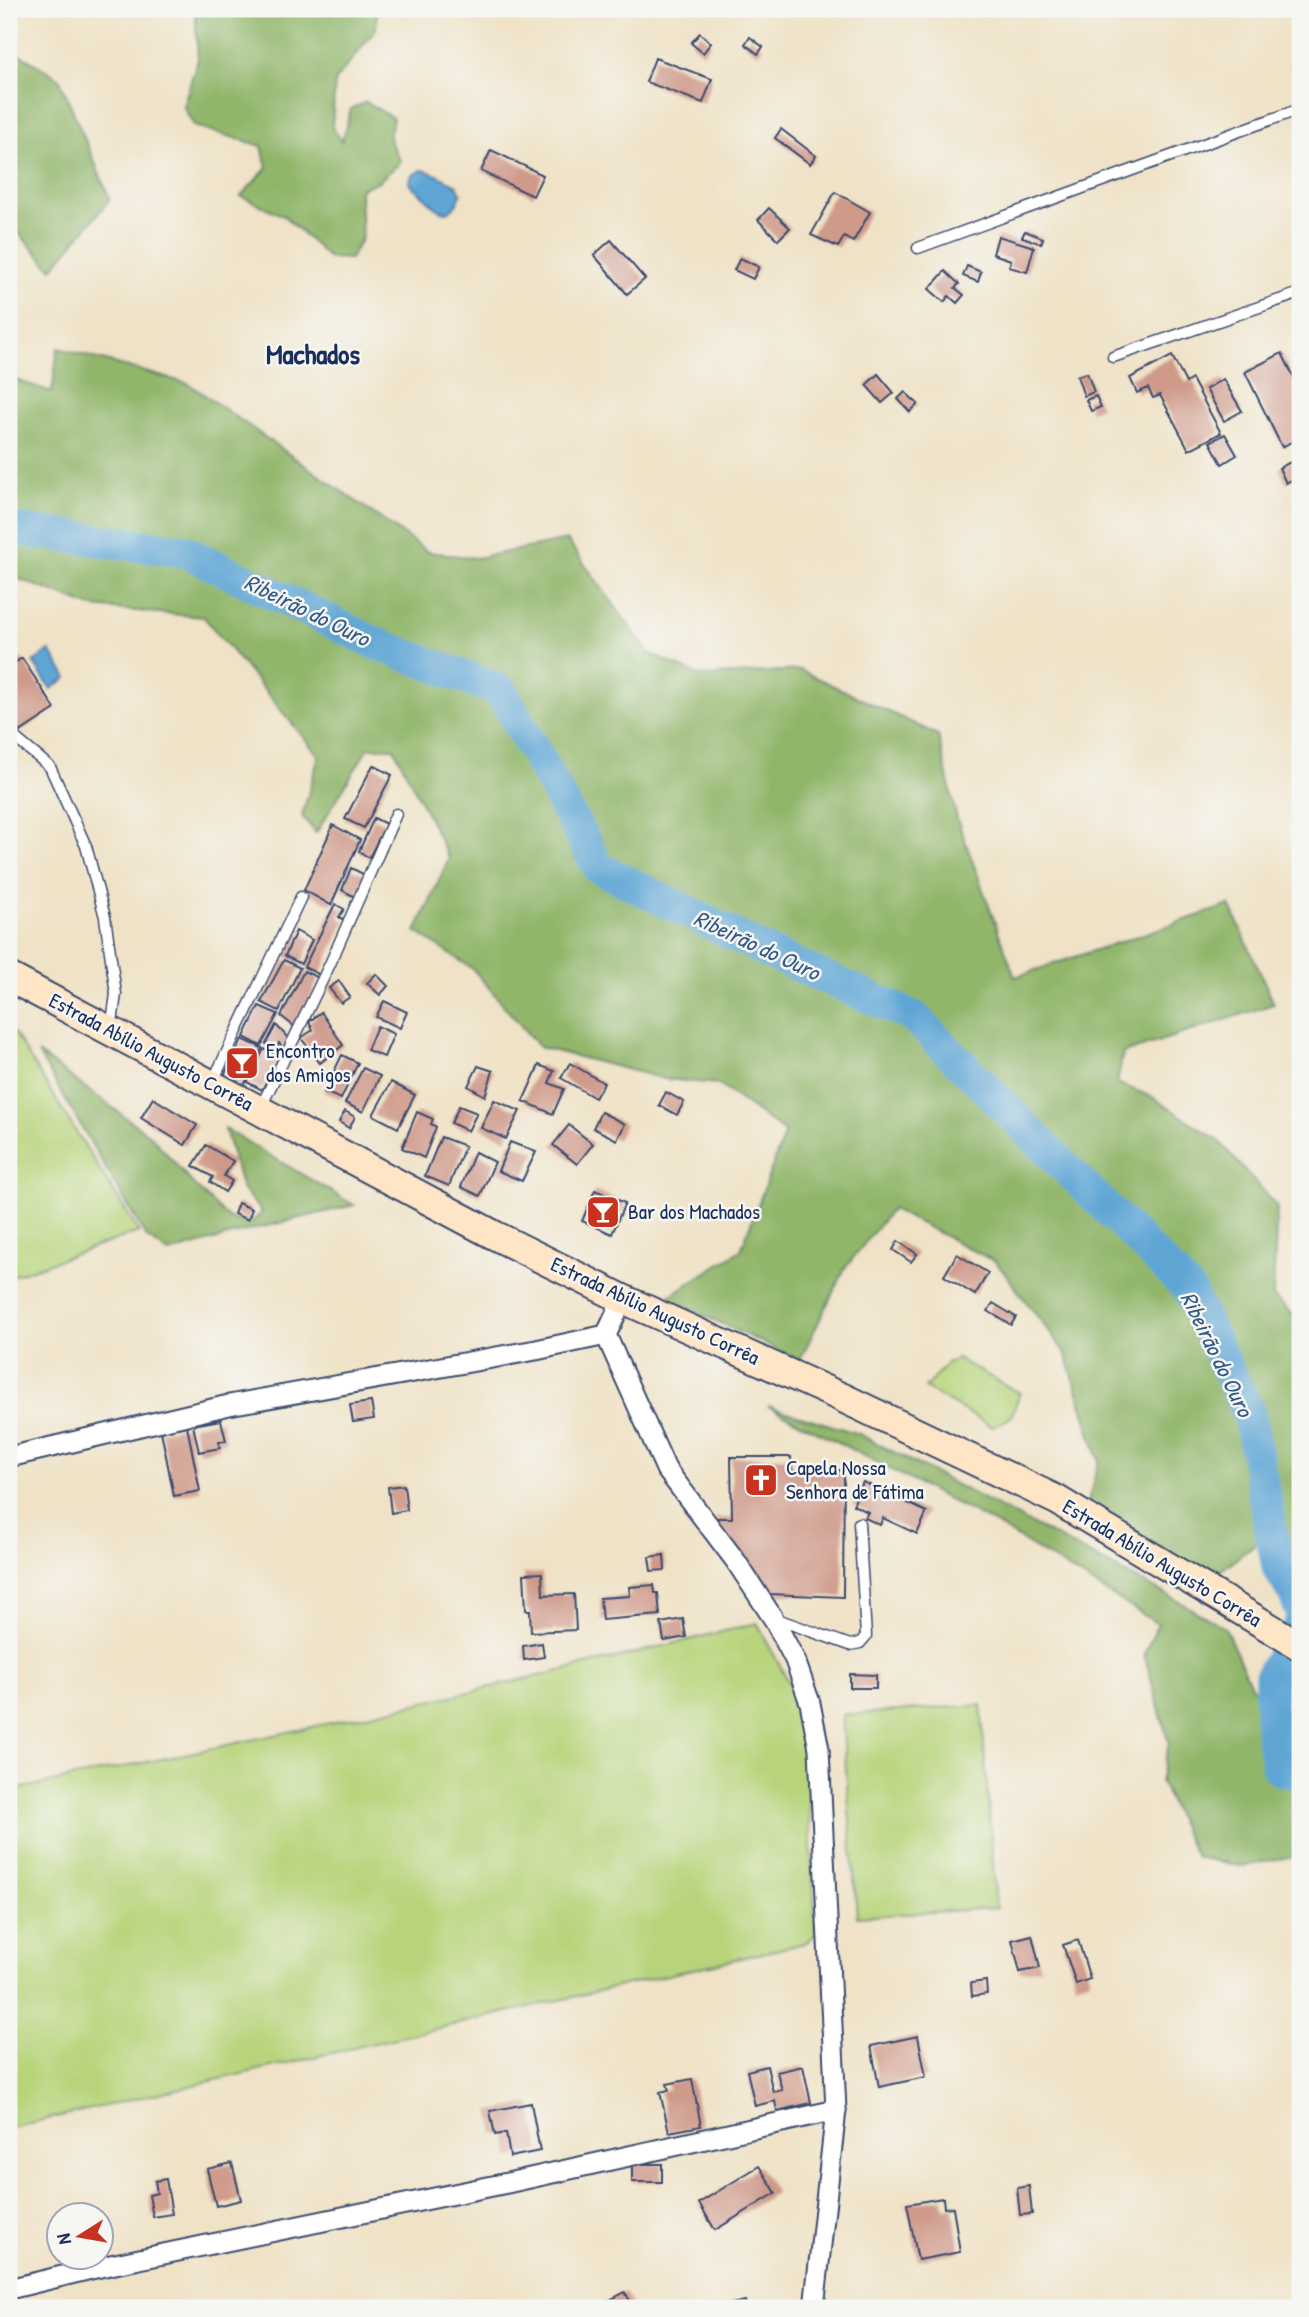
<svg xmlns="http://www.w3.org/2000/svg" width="1309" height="2317" font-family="'Patrick Hand',sans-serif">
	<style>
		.green { fill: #b7d47a; stroke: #69826c; stroke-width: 2 }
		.forest { fill: #91b66a; stroke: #567264; stroke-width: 2 }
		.water { fill: #5fa6d5; stroke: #3d6a9a; stroke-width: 2 }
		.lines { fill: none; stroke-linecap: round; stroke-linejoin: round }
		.river { stroke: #5fa6d5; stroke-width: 33 }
		.building { fill: #cf9a8a }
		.lane-casing { stroke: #3b4a6e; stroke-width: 13 }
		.street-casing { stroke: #3b4a6e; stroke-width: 23 }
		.secondary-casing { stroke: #3b4a6e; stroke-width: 32 }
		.lane { stroke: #fff; stroke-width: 10 }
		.street { stroke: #fff; stroke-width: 19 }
		.secondary { stroke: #fee5c5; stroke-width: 28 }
		.labels { text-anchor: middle; stroke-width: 5; stroke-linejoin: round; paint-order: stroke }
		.poi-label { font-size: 21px; fill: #1b2f5e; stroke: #f6f6f2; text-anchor: start }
		.street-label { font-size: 21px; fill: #1b2f5e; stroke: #f6f6f2 }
		.water-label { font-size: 23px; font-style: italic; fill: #335988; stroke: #f6f6f2 }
		.district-label { font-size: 28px; font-weight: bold; fill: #1b2f5e; stroke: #f6f6f2 }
	</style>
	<rect width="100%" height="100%" fill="#f6f6f2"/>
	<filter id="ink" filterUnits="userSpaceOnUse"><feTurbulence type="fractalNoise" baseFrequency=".0143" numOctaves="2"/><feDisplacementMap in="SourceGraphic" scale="14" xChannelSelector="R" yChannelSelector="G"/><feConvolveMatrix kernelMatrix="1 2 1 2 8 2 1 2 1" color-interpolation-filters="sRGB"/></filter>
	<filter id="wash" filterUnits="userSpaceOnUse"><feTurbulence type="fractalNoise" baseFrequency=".00686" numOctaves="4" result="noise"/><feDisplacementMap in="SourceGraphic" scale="28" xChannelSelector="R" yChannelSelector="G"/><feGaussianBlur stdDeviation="1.57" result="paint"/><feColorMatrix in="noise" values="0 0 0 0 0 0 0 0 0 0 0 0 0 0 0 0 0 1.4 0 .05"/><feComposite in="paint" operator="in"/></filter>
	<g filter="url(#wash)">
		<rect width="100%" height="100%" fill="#efe2c6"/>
		<g class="green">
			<path d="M 9,1030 L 14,1033 L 139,1232 L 9,1277 Z"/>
			<path d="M 957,1359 L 1020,1393 L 1011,1417 L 993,1427 L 925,1388 L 948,1362 Z"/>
			<path d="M 757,1623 L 797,1698 L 807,1775 L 816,1934 L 805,1943 L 9,2128 L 9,1791 C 259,1739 509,1686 757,1623 Z"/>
			<path d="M 981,1705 L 996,1908 L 857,1917 L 842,1715 Z"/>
		</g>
		<g class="forest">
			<path d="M 195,9 L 377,9 L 376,29 L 335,81 L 332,127 L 342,141 L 351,109 L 366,102 L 393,118 L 389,139 L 401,162 L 379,181 L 360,189 L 362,238 L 350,259 L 329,258 L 284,216 L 241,196 L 267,168 L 262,146 L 194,126 L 183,106 L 198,59 Z"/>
			<path d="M 9,22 L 14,51 L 59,78 L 110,199 L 52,269 L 14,228 L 9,227 Z"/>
			<path d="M 58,348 L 189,384 L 428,552 L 476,558 L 567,540 L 649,653 L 699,676 L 800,670 L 938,735 L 957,819 L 1015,977 L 1230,905 L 1274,1004 L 1123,1053 L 1117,1083 L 1152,1097 L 1218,1140 L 1277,1207 L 1273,1296 L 1300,1322 L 1300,1559 L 1263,1538 L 1211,1578 L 1088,1502 L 1099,1461 L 1066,1354 L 996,1262 L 892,1209 L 845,1268 L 800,1360 L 666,1298 L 741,1250 L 785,1132 L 718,1084 L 665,1079 L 539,1047 L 473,969 L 416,932 L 449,858 L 394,748 L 368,748 L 316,833 L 302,816 L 319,756 L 204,617 L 92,607 L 9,575 L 9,378 L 52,392 Z"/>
			<path d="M 38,1053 L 151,1136 L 193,1184 L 228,1218 L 251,1223 L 262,1212 L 242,1189 L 225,1129 L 354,1205 L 242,1232 L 169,1253 L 147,1238 Z"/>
			<path d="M 768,1406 L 859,1434 L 1167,1595 L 1225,1628 L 1252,1688 L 1300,1716 L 1300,1866 L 1294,1856 L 1242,1866 L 1196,1857 L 1160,1781 L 1169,1744 L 1144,1654 L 1158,1624 L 994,1523 Z"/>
		</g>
		<g class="water">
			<path d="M 421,170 C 434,171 445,180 457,185 L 461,193 L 457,204 L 448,212 L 440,211 L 410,184 L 411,176 Z"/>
			<path d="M 50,651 L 67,678 L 51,689 L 33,662 Z"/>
		</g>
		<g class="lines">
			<g class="river">
				<path d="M 9,529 L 185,551 L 375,643 L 501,691 L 599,868 L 770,953 L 914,1017 L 1189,1290 L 1249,1414 L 1278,1567 L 1295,1595 L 1300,1608"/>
				<path d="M 1300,1627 L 1271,1676 L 1271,1728 L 1278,1769 L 1300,1774"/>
			</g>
		</g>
		<g id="blocks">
			<g class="building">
				<path d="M 880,9 L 916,9 L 915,15 Z"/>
				<path d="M 700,33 L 711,43 L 703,53 L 691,43 Z"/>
				<path d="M 750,37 L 763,47 L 758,54 L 745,44 Z"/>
				<path d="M 1295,43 L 1300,43 L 1300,69 L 1292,68 Z"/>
				<path d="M 655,58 L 712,79 L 703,103 L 646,82 Z"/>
				<path d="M 781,129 L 816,156 L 810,164 L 775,138 Z"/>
				<path d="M 491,150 L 543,175 L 533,196 L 481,171 Z"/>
				<path d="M 835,192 L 870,212 L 853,242 L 844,237 L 838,247 L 811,235 Z"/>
				<path d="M 769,208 L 790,228 L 778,240 L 758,220 Z"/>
				<path d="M 1025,231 L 1043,238 L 1041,244 L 1022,237 Z"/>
				<path d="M 998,236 L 1034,247 L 1027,272 L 1009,267 L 1011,260 L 993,254 Z"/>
				<path d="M 611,240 L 645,279 L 627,294 L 594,255 Z"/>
				<path d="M 740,258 L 759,267 L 753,279 L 734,270 Z"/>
				<path d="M 967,266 L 981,272 L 978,282 L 963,276 Z"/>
				<path d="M 945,271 L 959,284 L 955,288 L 964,295 L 957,303 L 949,296 L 944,302 L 929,289 Z"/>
				<path d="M 1282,353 L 1300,390 L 1300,437 L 1282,447 L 1245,372 Z"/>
				<path d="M 1172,356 L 1186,383 L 1192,379 L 1221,433 L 1189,450 L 1160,395 L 1153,398 L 1148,388 L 1137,393 L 1130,378 Z"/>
				<path d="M 1087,373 L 1094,392 L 1084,396 L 1077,376 Z"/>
				<path d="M 878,374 L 894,393 L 882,403 L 866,385 Z"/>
				<path d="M 1223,379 L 1242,411 L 1224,421 L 1206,389 Z"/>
				<path d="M 905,392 L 918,404 L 910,412 L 898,399 Z"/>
				<path d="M 1096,396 L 1101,407 L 1091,411 L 1086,400 Z"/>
				<path d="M 1225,434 L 1237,455 L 1222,464 L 1210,442 Z"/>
				<path d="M 1300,457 L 1300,489 L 1295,478 L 1286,483 L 1279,468 Z"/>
				<path d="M 22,658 L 55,709 L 20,732 L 9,714 L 9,667 Z"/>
				<path d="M 373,765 L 392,775 L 364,828 L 345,819 Z"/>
				<path d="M 374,818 L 386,824 L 369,858 L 359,851 Z"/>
				<path d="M 333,825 L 360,840 L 331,905 L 304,890 Z"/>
				<path d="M 351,868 L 365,875 L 355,897 L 342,890 Z"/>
				<path d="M 335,904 L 344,909 L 339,917 L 345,921 L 320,975 L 304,967 Z"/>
				<path d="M 296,931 L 312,940 L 301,964 L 285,956 Z"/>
				<path d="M 284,960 L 300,968 L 279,1011 L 261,1002 Z"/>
				<path d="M 304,971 L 319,978 L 296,1028 L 281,1016 Z"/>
				<path d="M 376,974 L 388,986 L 380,995 L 367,983 Z"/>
				<path d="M 339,981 L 350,997 L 341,1003 L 329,988 Z"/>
				<path d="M 384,1001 L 407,1012 L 400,1028 L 376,1017 Z"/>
				<path d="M 259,1006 L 278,1014 L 261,1046 L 244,1037 Z"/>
				<path d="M 321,1012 L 343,1045 L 320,1063 L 301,1038 L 313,1030 L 309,1022 Z"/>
				<path d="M 276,1025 L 289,1039 L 283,1048 L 279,1043 L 276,1050 L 266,1044 Z"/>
				<path d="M 377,1026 L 394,1034 L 384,1057 L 367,1050 Z"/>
				<path d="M 242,1039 L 262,1048 L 243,1088 L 223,1078 Z"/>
				<path d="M 264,1049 L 279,1057 L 262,1090 L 247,1082 Z"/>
				<path d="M 342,1055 L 358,1063 L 341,1099 L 324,1092 Z"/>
				<path d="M 570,1063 L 604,1083 L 595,1098 L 561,1078 Z"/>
				<path d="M 539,1065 L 554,1071 L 549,1083 L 564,1089 L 553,1114 L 523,1101 Z"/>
				<path d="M 478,1066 L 493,1071 L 485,1096 L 468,1086 Z"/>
				<path d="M 363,1068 L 380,1076 L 363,1112 L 345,1103 Z"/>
				<path d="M 391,1082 L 415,1095 L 398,1128 L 373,1115 Z"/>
				<path d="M 666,1092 L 684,1102 L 677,1115 L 659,1105 Z"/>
				<path d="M 153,1098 L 197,1125 L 185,1145 L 141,1118 Z"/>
				<path d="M 494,1100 L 520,1111 L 506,1139 L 481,1128 Z"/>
				<path d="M 459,1106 L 477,1113 L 468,1131 L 451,1123 Z"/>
				<path d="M 345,1111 L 355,1117 L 349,1128 L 339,1122 Z"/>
				<path d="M 417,1112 L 433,1119 L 431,1124 L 436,1127 L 424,1158 L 402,1148 Z"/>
				<path d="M 601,1112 L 625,1124 L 617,1140 L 593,1128 Z"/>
				<path d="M 569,1125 L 593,1144 L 577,1164 L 553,1145 Z"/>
				<path d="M 441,1137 L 465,1146 L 449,1186 L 425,1176 Z"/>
				<path d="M 510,1142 L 536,1152 L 522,1181 L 498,1171 Z"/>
				<path d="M 206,1145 L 233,1161 L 224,1176 L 232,1181 L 225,1192 L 210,1182 L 213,1177 L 193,1166 Z"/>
				<path d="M 475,1152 L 495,1162 L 480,1196 L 461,1187 Z"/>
				<path d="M 595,1190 L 625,1203 L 612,1234 L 582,1221 Z"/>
				<path d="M 238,1203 L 252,1209 L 248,1220 L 234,1214 Z"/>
				<path d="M 898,1241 L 917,1254 L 911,1262 L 893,1250 Z"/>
				<path d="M 957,1254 L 988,1273 L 975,1295 L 944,1276 Z"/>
				<path d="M 993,1303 L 1016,1317 L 1011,1325 L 988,1311 Z"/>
				<path d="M 371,1402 L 374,1419 L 353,1422 L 350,1405 Z"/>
				<path d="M 221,1420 L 226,1441 L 219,1442 L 220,1448 L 199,1452 L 193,1425 Z"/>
				<path d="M 187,1426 L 200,1491 L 174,1496 L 161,1431 Z"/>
				<path d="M 731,1457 L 791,1457 L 792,1471 L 844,1470 L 843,1597 L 769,1594 L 715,1518 L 732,1518 Z"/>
				<path d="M 863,1482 L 927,1512 L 917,1534 L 883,1518 L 880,1525 L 865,1518 L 868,1512 L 853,1505 Z"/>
				<path d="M 404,1485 L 407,1510 L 391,1513 L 388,1487 Z"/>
				<path d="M 664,1555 L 665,1570 L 651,1571 L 649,1557 Z"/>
				<path d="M 542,1573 L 543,1595 L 574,1594 L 576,1630 L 531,1632 L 530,1610 L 526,1610 L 524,1574 Z"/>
				<path d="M 654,1585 L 655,1593 L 658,1593 L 660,1615 L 602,1620 L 600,1598 L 630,1596 L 629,1587 Z"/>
				<path d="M 683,1619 L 686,1637 L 664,1641 L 661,1623 Z"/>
				<path d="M 542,1643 L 544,1657 L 524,1660 L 523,1646 Z"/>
				<path d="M 850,1674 L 876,1675 L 876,1688 L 850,1688 Z"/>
				<path d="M 1032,1935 L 1040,1968 L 1020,1972 L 1012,1940 Z"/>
				<path d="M 1078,1940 L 1090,1979 L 1076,1984 L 1063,1945 Z"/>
				<path d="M 986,1981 L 987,1994 L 972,1996 L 971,1983 Z"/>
				<path d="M 918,2036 L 926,2077 L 879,2087 L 871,2046 Z"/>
				<path d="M 767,2066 L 773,2092 L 782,2090 L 777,2072 L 803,2066 L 811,2103 L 777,2111 L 775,2101 L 755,2106 L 747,2071 Z"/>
				<path d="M 692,2079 L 701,2126 L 669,2132 L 660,2092 L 669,2090 L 667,2084 Z"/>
				<path d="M 531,2103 L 540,2151 L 510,2157 L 506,2133 L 495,2135 L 490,2111 Z"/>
				<path d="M 232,2163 L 241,2200 L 216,2206 L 207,2169 Z"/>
				<rect x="632" y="2164" width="30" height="18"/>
				<path d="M 759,2166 L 776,2193 L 715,2230 L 699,2203 Z"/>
				<path d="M 166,2179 L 172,2214 L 153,2217 L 149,2195 L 157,2193 L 155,2181 Z"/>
				<path d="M 1029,2186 L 1032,2214 L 1020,2215 L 1017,2188 Z"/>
				<path d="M 943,2198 L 944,2208 L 953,2207 L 960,2252 L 918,2260 L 907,2204 Z"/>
				<path d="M 625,2292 L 634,2308 L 612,2308 L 608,2301 Z"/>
				<path d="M 745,2301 L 747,2308 L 718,2308 L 718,2307 Z"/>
			</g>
		</g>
	</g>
	<g filter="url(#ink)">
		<use href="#blocks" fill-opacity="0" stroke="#3b4a6e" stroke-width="2"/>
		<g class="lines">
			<g class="lane-casing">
				<g id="lane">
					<path d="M 918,248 L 1300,109"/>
					<path d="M 1113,357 L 1300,293"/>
					<path d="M 14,737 L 50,767 L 86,846 L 105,917 L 116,994 L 111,1030"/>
					<path d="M 212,1083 L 301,897"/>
					<path d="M 260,1109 L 330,964 L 396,814"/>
					<path d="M 774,1618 L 850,1645 L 860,1643 L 866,1636 L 859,1523"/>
				</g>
			</g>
			<g class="street-casing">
				<g id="street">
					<path d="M 623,1299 L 606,1335 L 666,1469 L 735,1560 L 773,1618 L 795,1660 L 810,1703 L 819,1749 L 836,2110 L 814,2308"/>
					<path d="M 9,1457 L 229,1405 L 536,1350 L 606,1335"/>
					<path d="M 9,2289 L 91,2269 L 512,2182 L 836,2110"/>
				</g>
			</g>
			<g class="secondary-casing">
				<path id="secondary" d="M 9,977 L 494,1235 L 623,1299 L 841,1397 L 1057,1500 L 1300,1646"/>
			</g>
			<use href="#lane" class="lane"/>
			<use href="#street" class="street"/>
			<use href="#secondary" class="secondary"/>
		</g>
	</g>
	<defs>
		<g id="bar-square" transform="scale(1.75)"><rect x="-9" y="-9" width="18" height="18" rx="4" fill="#c8321e" stroke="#f6f6f2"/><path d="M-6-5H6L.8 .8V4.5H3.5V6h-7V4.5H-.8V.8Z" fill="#fff"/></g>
		<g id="church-square" transform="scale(1.75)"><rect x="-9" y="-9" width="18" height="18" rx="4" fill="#c8321e" stroke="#f6f6f2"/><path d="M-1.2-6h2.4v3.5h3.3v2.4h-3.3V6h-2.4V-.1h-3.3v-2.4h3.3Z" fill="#fff"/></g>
	</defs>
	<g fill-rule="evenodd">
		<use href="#bar-square" x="242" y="1063"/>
		<use href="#bar-square" x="603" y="1212"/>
		<use href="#church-square" x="761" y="1480"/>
	</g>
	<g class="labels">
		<g class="poi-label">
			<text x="266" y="1058">Encontro<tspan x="266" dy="24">dos Amigos</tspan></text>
			<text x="628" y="1219">Bar dos Machados</text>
			<text x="786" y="1475">Capela Nossa<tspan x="786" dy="24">Senhora de Fátima</tspan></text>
		</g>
		<g class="street-label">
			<text transform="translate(151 1052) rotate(28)" y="7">Estrada Abílio Augusto Corrêa</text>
			<text transform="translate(655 1311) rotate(25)" y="7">Estrada Abílio Augusto Corrêa</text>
			<text transform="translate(1162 1563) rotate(31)" y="7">Estrada Abílio Augusto Corrêa</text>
		</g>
		<g class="water-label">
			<text transform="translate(307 610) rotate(26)" y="8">Ribeirão do Ouro</text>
			<text transform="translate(757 945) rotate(25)" y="8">Ribeirão do Ouro</text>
			<text transform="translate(1217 1354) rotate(64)" y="8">Ribeirão do Ouro</text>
		</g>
		<g class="district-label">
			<text x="313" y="364">Machados</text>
		</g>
	</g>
	<rect width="1309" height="2317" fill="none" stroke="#f6f6f2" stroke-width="35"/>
	<g transform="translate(80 2236) rotate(259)"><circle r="33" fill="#f6f6f2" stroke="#9ea6b7" stroke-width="2"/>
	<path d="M0-5L12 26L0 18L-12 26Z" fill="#c8321e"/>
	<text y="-10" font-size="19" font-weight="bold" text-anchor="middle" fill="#1b2f5e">N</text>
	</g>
</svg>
